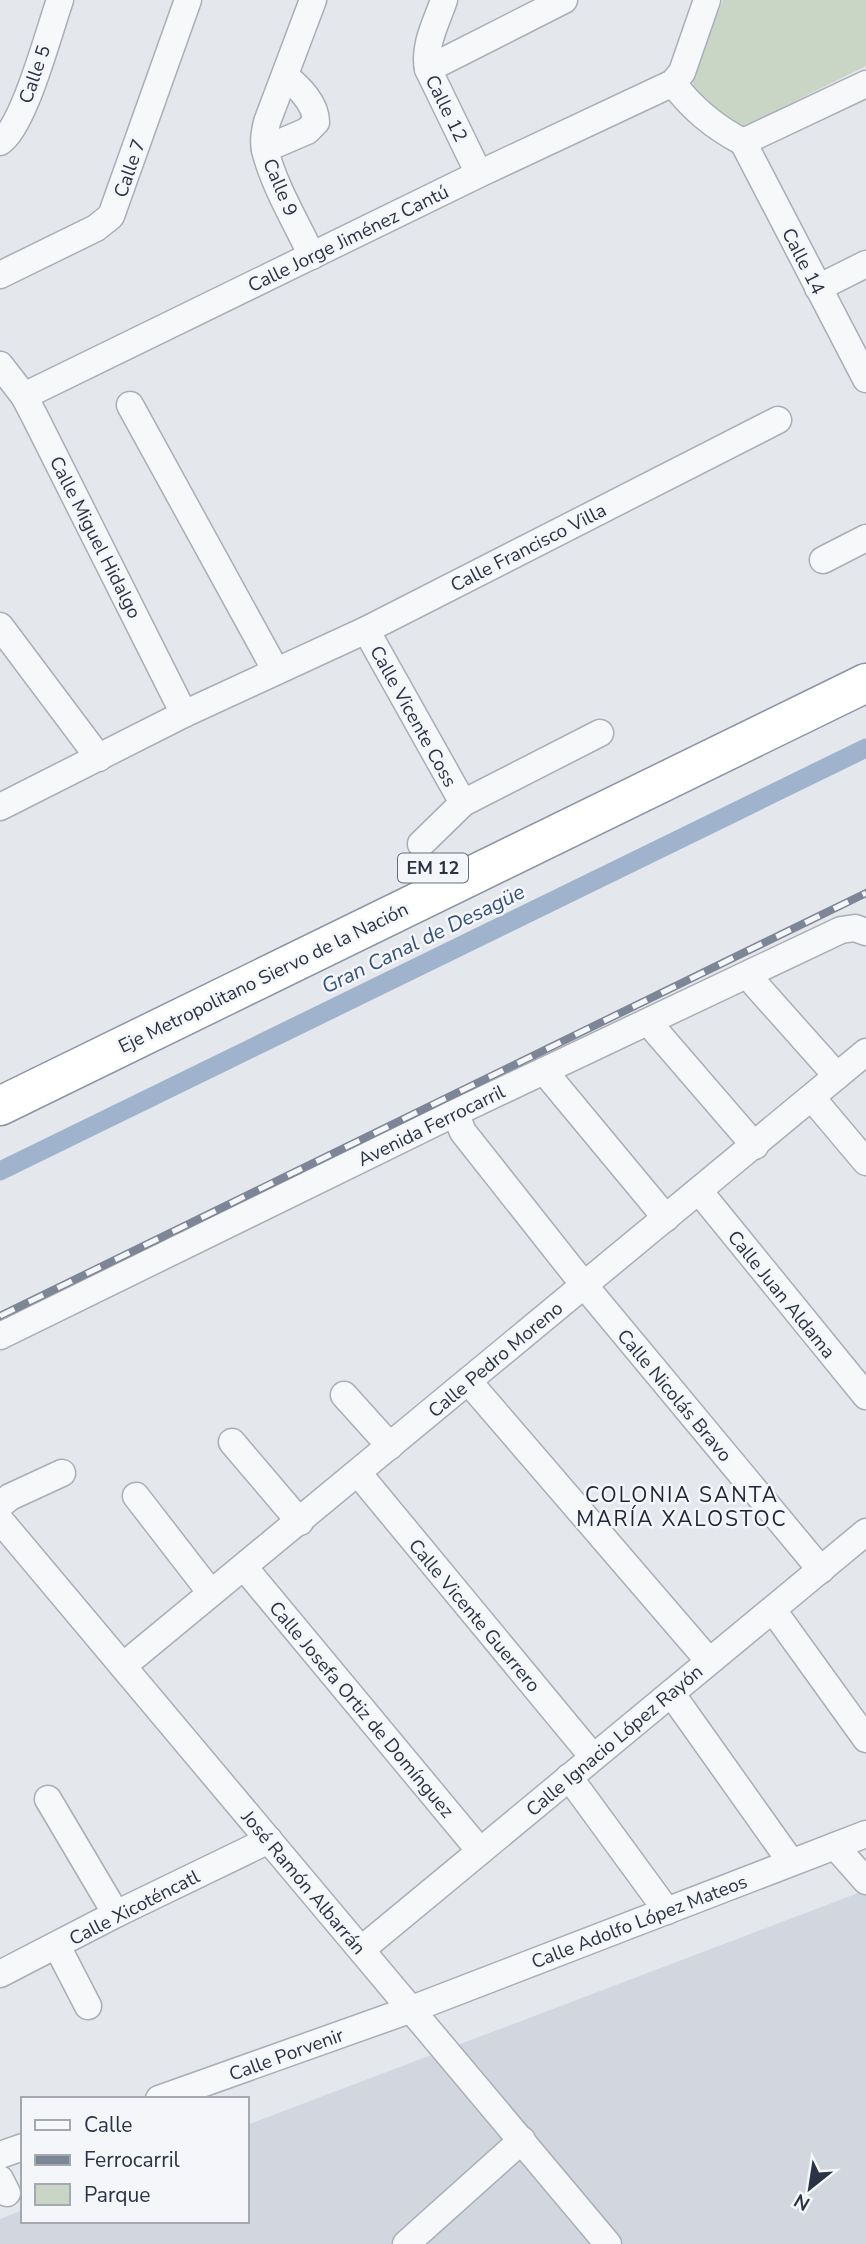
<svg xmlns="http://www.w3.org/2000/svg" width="866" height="2244" font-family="'Nunito Sans',sans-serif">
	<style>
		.built { fill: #d2d6de }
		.green { fill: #c9d6c5 }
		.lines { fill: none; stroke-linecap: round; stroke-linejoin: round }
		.canal { stroke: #9fb4cc; stroke-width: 19 }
		.minor-casing { stroke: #a9aeb7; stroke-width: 29 }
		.highway-casing { stroke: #8b94a3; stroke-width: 41 }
		.minor { stroke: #f7f8fa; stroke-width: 26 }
		.highway { stroke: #fff; stroke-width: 38 }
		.rail-casing { stroke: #7d8696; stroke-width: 8 }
		.rail { stroke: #f4f6f9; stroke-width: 5; stroke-dasharray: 16; stroke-linecap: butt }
		.labels { text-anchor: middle; stroke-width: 5; stroke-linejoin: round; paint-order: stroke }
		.shield { fill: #f4f6f9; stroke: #676e7b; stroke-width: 2 }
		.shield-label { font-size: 18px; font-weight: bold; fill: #2b3445 }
		.street-label { font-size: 19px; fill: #2b3445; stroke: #f4f6f9 }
		.water-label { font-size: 21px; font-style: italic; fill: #34527a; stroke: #f4f6f9 }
		.neighbourhood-label { font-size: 21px; letter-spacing: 2px; fill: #1d2536; stroke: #f4f6f9 }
	</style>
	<rect width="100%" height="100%" fill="#e4e7ec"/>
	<path class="built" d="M 866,1890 L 866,2244 L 0,2244 L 0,2219 L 23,2210 L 23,2221 L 247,2221 L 247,2125 Z"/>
	<path class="green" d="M 723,0 L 866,0 L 866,66 L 737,130 L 696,103 L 692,78 Z"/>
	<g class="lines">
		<path class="canal" d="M 0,1171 L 866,748"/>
		<g class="minor-casing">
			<g id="minor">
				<path d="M 444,0 C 437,21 423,46 428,69 L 479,174"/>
				<path d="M 428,69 L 564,0"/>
				<path d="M 673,83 C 692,109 714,127 743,142"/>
				<path d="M 0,142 C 24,127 49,31 60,0"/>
				<path d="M 743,142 L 866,379"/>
				<path d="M 743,142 L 866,84"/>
				<path d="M 265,149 L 307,131 L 316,122 C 316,104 299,87 286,77"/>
				<path d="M 312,256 C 296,222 274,186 265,150 C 263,140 265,131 267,122 L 313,0"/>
				<path d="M 0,275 L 96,228 L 111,216 L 188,0"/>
				<path d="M 818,288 L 866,264"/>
				<path d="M 0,365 L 24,396 L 34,415 L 184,714"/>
				<path d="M 24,396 L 479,174 L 673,83 L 682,72 L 707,0"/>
				<path d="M 130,405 L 276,671"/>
				<path d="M 823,560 L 866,538"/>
				<path d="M 0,626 L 99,758"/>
				<path d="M 366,630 L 463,803"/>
				<path d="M 0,807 L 184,714 L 366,630 L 778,420"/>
				<path d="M 421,844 L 463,803 L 600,733"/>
				<path d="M 751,973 L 755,984 L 837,1076"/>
				<path d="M 648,1022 L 755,1146"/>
				<path d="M 544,1071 L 666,1218"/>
				<path d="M 812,1098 L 866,1162"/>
				<path d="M 455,1113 L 463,1132 L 584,1285 L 821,1570"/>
				<path d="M 699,1191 L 866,1396"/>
				<path d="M 0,1336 L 455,1113 L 841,930 L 855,928 L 866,932"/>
				<path d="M 468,1381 L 709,1661"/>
				<path d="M 344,1395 L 390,1446"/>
				<path d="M 232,1442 L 300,1522"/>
				<path d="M 358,1473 L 593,1757"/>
				<path d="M 136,1496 L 211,1593"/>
				<path d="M 0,1505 L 10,1497 L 62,1473"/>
				<path d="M 0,1520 L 608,2244"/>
				<path d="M 244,1567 L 480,1851"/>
				<path d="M 773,1610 L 866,1739"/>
				<path d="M 123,1666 L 866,1052"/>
				<path d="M 671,1693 L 791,1862"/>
				<path d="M 569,1777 L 667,1911"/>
				<path d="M 48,1799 L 116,1914"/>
				<path d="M 835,1846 L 866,1881"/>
				<path d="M 57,1946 L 88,2006"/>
				<path d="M 362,1949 L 866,1532"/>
				<path d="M 0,1974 L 116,1914 L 269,1840"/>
				<path d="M 159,2099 L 412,2009 L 866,1834"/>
				<path d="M 0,2155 L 23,2147"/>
				<path d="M 0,2179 L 7,2193"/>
				<path d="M 406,2244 L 522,2140"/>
			</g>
		</g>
		<g class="highway-casing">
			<path id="highway" d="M 0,1106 L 866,683"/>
		</g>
		<use href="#minor" class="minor"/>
		<use href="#highway" class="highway"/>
		<g class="rail-casing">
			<path id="rail" d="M 0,1316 L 866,893"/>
		</g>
		<use href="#rail" class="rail"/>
	</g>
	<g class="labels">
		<rect class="shield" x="398" y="853.5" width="70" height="29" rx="5"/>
		<g class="shield-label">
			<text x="433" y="874">EM 12</text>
		</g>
		<g class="street-label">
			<text transform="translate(34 74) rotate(-71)" y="7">Calle 5</text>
			<text transform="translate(447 108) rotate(64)" y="7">Calle 12</text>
			<text transform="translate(129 168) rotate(-71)" y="7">Calle 7</text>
			<text transform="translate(281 187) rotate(67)" y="7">Calle 9</text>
			<text transform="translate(348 238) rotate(-26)" y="7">Calle Jorge Jiménez Cantú</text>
			<text transform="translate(804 261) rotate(63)" y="7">Calle 14</text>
			<text transform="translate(96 537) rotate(63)" y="7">Calle Miguel Hidalgo</text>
			<text transform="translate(528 547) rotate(-27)" y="7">Calle Francisco Villa</text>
			<text transform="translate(414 716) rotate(61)" y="7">Calle Vicente Coss</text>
			<text transform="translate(263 977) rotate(-26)" y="7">Eje Metropolitano Siervo de la Nación</text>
			<text transform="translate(431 1125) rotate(-26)" y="7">Avenida Ferrocarril</text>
			<text transform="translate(782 1294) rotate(51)" y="7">Calle Juan Aldama</text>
			<text transform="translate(495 1359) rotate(-40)" y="7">Calle Pedro Moreno</text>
			<text transform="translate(675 1395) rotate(50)" y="7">Calle Nicolás Bravo</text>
			<text transform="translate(475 1615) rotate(50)" y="7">Calle Vicente Guerrero</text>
			<text transform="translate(362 1709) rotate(50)" y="7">Calle Josefa Ortiz de Domínguez</text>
			<text transform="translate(614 1740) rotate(-40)" y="7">Calle Ignacio López Rayón</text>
			<text transform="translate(304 1882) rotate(50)" y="7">José Ramón Albarrán</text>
			<text transform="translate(134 1907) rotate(-27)" y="7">Calle Xicoténcatl</text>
			<text transform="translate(639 1921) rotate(-21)" y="7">Calle Adolfo López Mateos</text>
			<text transform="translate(286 2054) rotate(-20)" y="7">Calle Porvenir</text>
		</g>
		<g class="water-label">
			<text transform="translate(423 939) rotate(-26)" y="7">Gran Canal de Desagüe</text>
		</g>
		<g class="neighbourhood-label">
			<text x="682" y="1502">COLONIA SANTA<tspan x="682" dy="24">MARÍA XALOSTOC</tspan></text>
		</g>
	</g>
	<rect x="21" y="2097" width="228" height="126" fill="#f4f6f9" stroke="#a4a8b1" stroke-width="2"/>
	<rect x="35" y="2120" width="35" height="10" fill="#f7f8fa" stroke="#a4a8b1" stroke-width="2"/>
	<text x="84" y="2132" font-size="21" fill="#2b3445">Calle</text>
	<rect x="35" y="2155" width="35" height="10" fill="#7d8696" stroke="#a4a8b1" stroke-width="2"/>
	<text x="84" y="2167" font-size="21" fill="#2b3445">Ferrocarril</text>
	<rect x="35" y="2184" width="35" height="21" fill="#c9d6c5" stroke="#a4a8b1" stroke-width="2"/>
	<text x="84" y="2202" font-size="21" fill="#2b3445">Parque</text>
	<g transform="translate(810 2188) rotate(210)" stroke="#f4f6f9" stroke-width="5" paint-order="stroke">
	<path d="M0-5L12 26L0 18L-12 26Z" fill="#2b3445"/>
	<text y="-10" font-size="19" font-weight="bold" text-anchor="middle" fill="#2b3445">N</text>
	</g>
</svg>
